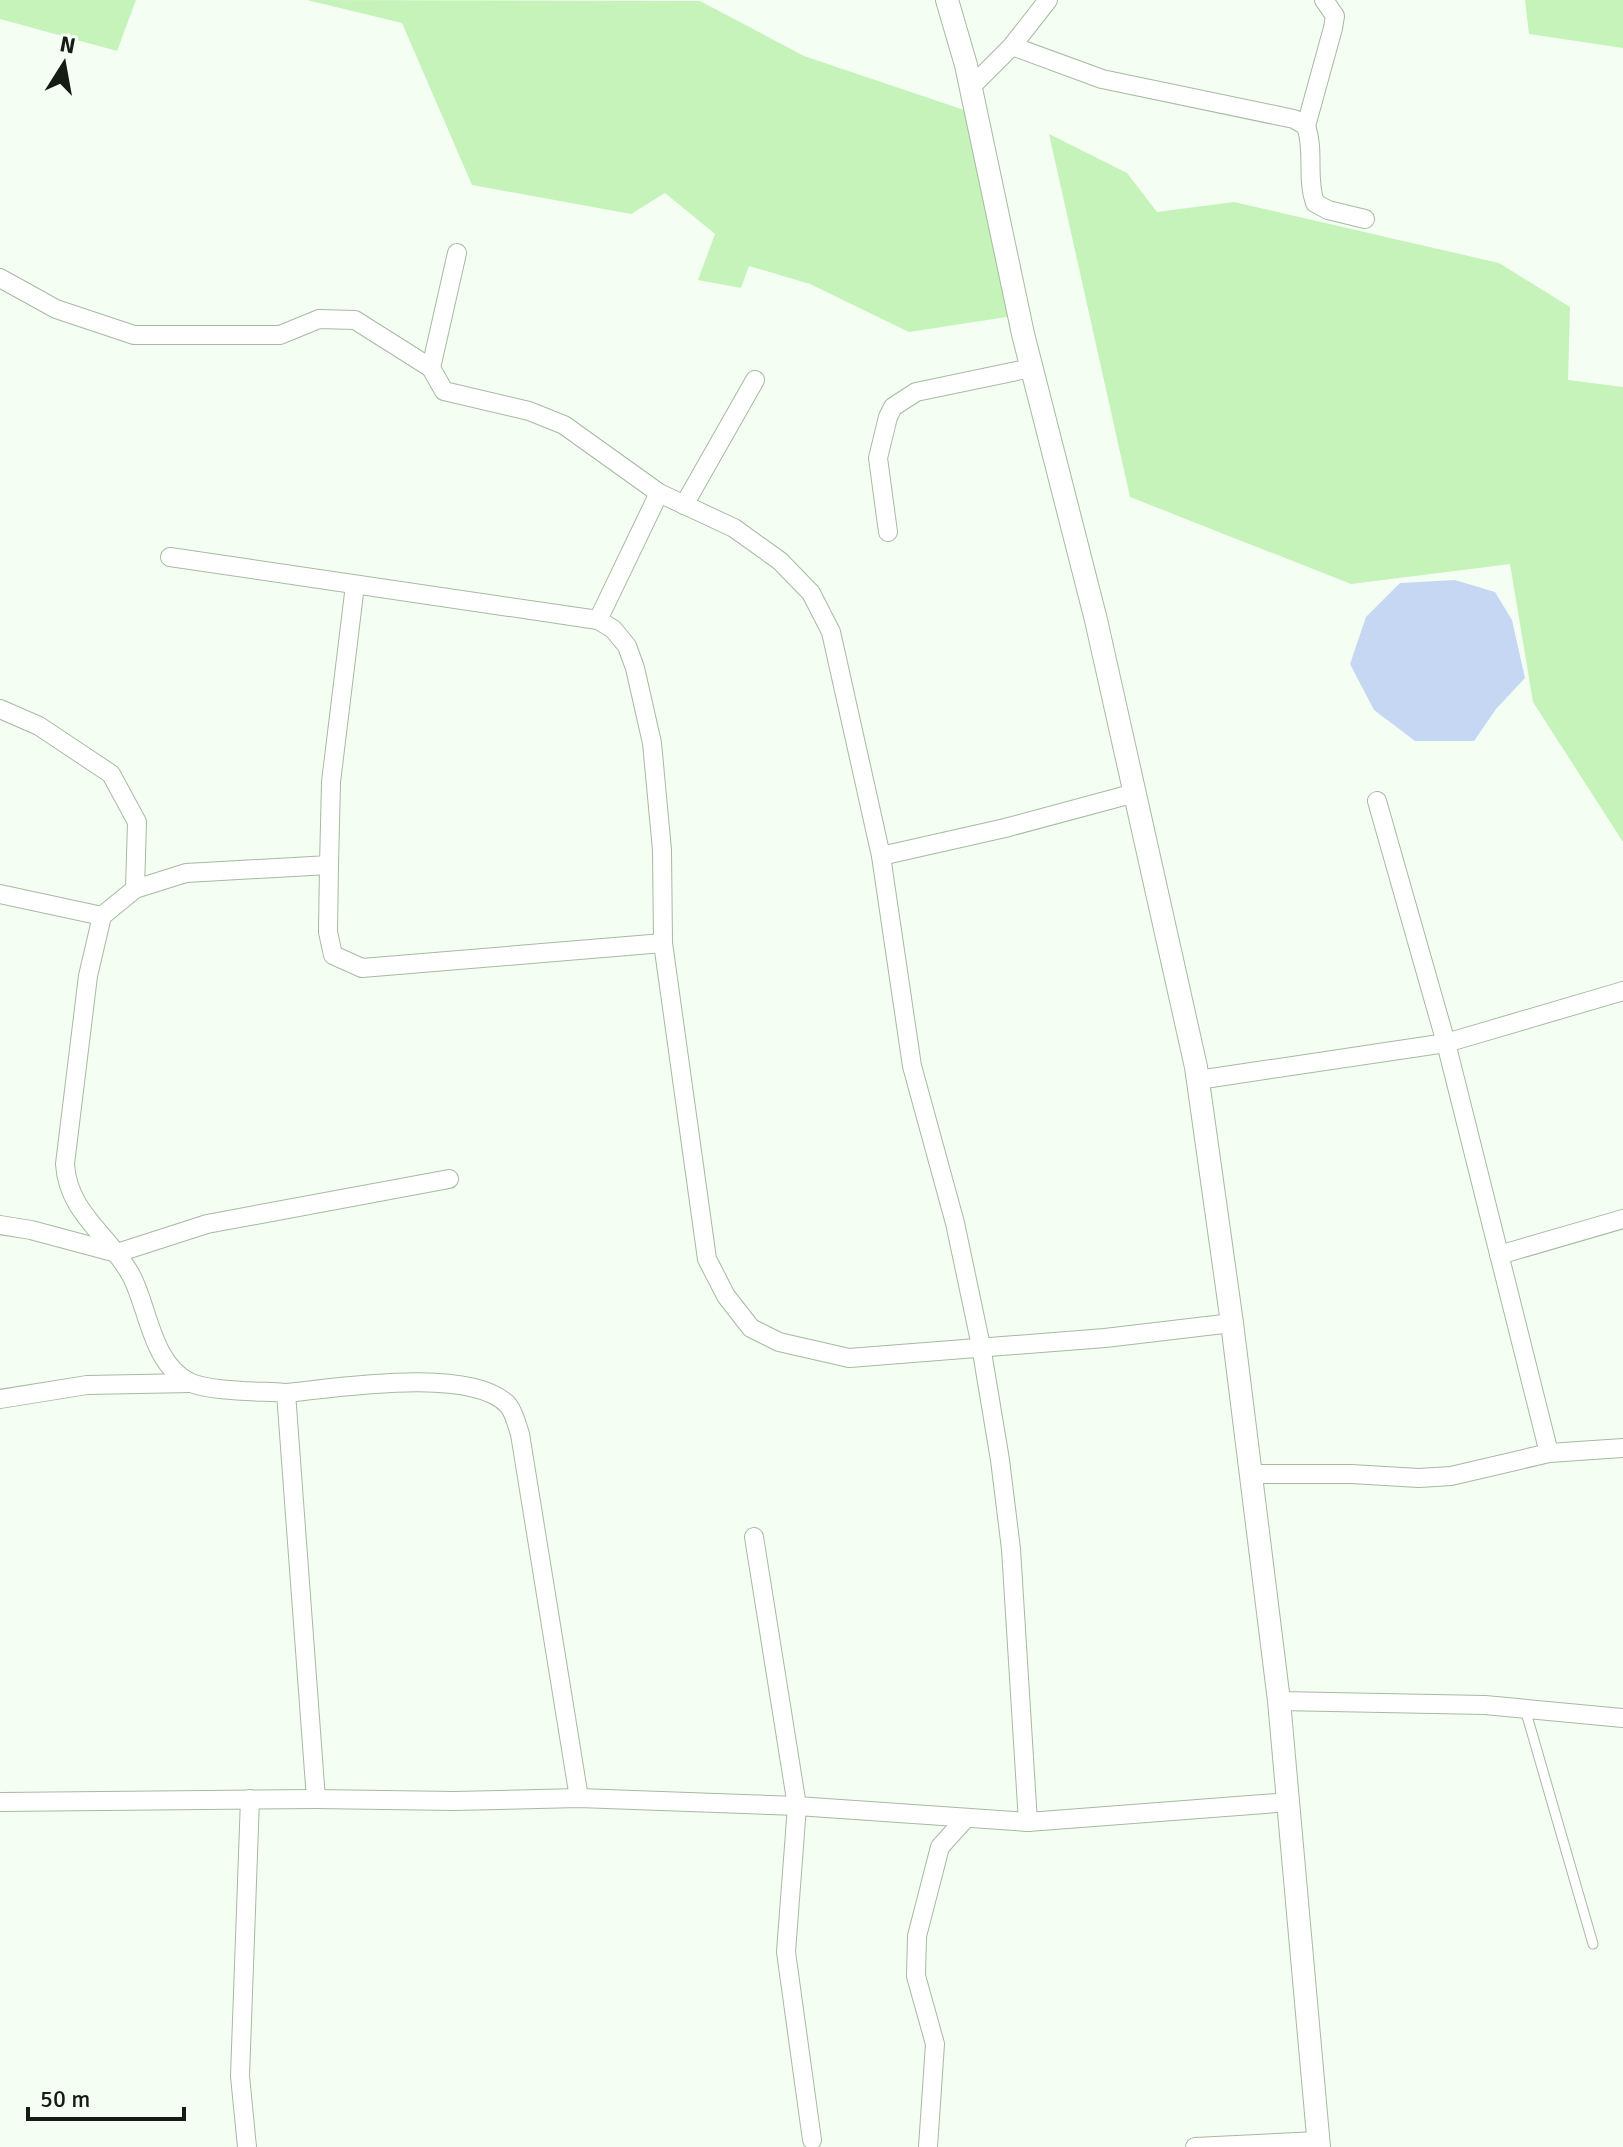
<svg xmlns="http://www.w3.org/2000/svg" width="1623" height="2147" font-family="Signika,sans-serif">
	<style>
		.green { fill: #c5f3ba }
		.water { fill: #c6d7f4 }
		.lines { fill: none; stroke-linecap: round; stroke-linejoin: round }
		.service-casing { stroke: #a6baa1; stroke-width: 11 }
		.minor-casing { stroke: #a6baa1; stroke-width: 20 }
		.tertiary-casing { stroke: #a6baa1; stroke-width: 24 }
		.service { stroke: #fff; stroke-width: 9 }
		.minor { stroke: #fff; stroke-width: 18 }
		.tertiary { stroke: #fff; stroke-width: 22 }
	</style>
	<rect width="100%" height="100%" fill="#f5fef3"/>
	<g class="green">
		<path d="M 0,0 L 136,0 L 117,51 L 0,19 Z"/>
		<path d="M 307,0 L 700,1 L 804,56 L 964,110 L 1013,316 L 909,332 L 810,284 L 749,266 L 741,288 L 698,280 L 715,234 L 665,193 L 631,214 L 472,185 L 402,23 Z"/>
		<path d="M 1525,0 L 1623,0 L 1623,48 L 1529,34 Z"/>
		<path d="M 1049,134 L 1127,173 L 1157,212 L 1234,202 L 1499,263 L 1570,307 L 1568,380 L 1623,387 L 1623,842 L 1533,702 L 1510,564 L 1351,584 L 1130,497 Z"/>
	</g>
	<path class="water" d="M 1455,580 L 1495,592 L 1512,620 L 1525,678 L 1496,709 L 1474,741 L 1415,741 L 1374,710 L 1350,664 L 1366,617 L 1400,583 Z"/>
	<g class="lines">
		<g class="service-casing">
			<path id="service" d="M 1525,1709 L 1593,1944"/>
		</g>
		<g class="minor-casing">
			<g id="minor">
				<path d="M 1012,46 L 1102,79 L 1294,119 L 1306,126 C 1315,151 1306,178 1315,203 L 1328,210 L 1365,219"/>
				<path d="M 971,87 L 1012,46 L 1048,0"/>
				<path d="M 1306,126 L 1333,28 L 1335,16 L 1324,0"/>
				<path d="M 457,253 L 431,368 L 444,391 L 529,411 L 564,425 L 659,493 L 734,528 L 780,561 L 811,593 L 831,632 L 881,856 L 912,1066 L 955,1223 L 981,1346 L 1000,1460 L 1011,1549 L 1028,1822"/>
				<path d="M 0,278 L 56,309 L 134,335 L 280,335 L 319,319 L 355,320 L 431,368"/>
				<path d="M 684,505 L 755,380"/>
				<path d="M 888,532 L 878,458 L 888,417 L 893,407 L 916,392 L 1031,368"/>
				<path d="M 170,557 L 598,620 L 613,629 L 627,646 L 635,668 L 652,743 L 662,850 L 663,943 L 707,1259 L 726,1296 L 751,1328 L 779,1342 L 849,1358 L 1105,1338 L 1232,1323"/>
				<path d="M 355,585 L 331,782 L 329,865 L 186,873 L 135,889 L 102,916 L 88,976 L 65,1164 C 68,1214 110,1235 132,1277 C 149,1311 152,1363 189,1382 C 210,1392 261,1391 286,1393 L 316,1799 L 454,1801 L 579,1798 L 797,1806 L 1028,1822 L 1290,1802"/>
				<path d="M 598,620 L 659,493"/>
				<path d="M 0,709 L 39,726 L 111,774 L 137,822 L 135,889"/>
				<path d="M 1377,801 L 1446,1043 L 1549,1453"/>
				<path d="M 881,856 L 1005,828 L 1135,793"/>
				<path d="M 329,865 L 328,932 L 333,955 L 362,968 L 663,943"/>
				<path d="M 0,894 L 102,916"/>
				<path d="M 1198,1080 L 1446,1043 L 1623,991"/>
				<path d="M 0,1225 L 31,1230 L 117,1253 L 207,1224 L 449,1179"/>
				<path d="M 1499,1255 L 1623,1219"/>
				<path d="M 286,1393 C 337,1388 471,1366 508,1405 C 514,1412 517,1425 520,1434 L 579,1798"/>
				<path d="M 0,1399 L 87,1385 L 191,1383"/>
				<path d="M 1251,1474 L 1351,1474 L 1419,1478 L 1451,1476 L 1549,1453 L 1623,1448"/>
				<path d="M 754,1537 L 797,1806 L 786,1952 L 812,2140"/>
				<path d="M 1279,1701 L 1485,1705 L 1623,1718"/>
				<path d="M 0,1802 L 316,1799"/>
				<path d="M 247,2147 L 240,2076 L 250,1799"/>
				<path d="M 928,2147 L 935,2044 L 916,1976 L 917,1936 L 940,1847 L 966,1818"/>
				<path d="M 1195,2147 L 1318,2141"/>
			</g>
		</g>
		<g class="tertiary-casing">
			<path id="tertiary" d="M 947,0 L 966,65 L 1023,334 L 1096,620 L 1196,1067 L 1232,1323 L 1279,1701 L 1319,2147"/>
		</g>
		<use href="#service" class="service"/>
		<use href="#minor" class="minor"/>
		<use href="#tertiary" class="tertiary"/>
	</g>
	<g transform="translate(64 64) rotate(11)" stroke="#f5fef3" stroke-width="6" paint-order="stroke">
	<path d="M0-6L14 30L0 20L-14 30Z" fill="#141c13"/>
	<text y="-12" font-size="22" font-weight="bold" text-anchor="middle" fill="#141c13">N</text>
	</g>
	<path d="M28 2107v12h156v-12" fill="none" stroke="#141c13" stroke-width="4"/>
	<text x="40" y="2107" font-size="24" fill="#141c13" stroke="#f5fef3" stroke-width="6" paint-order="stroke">50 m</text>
</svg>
